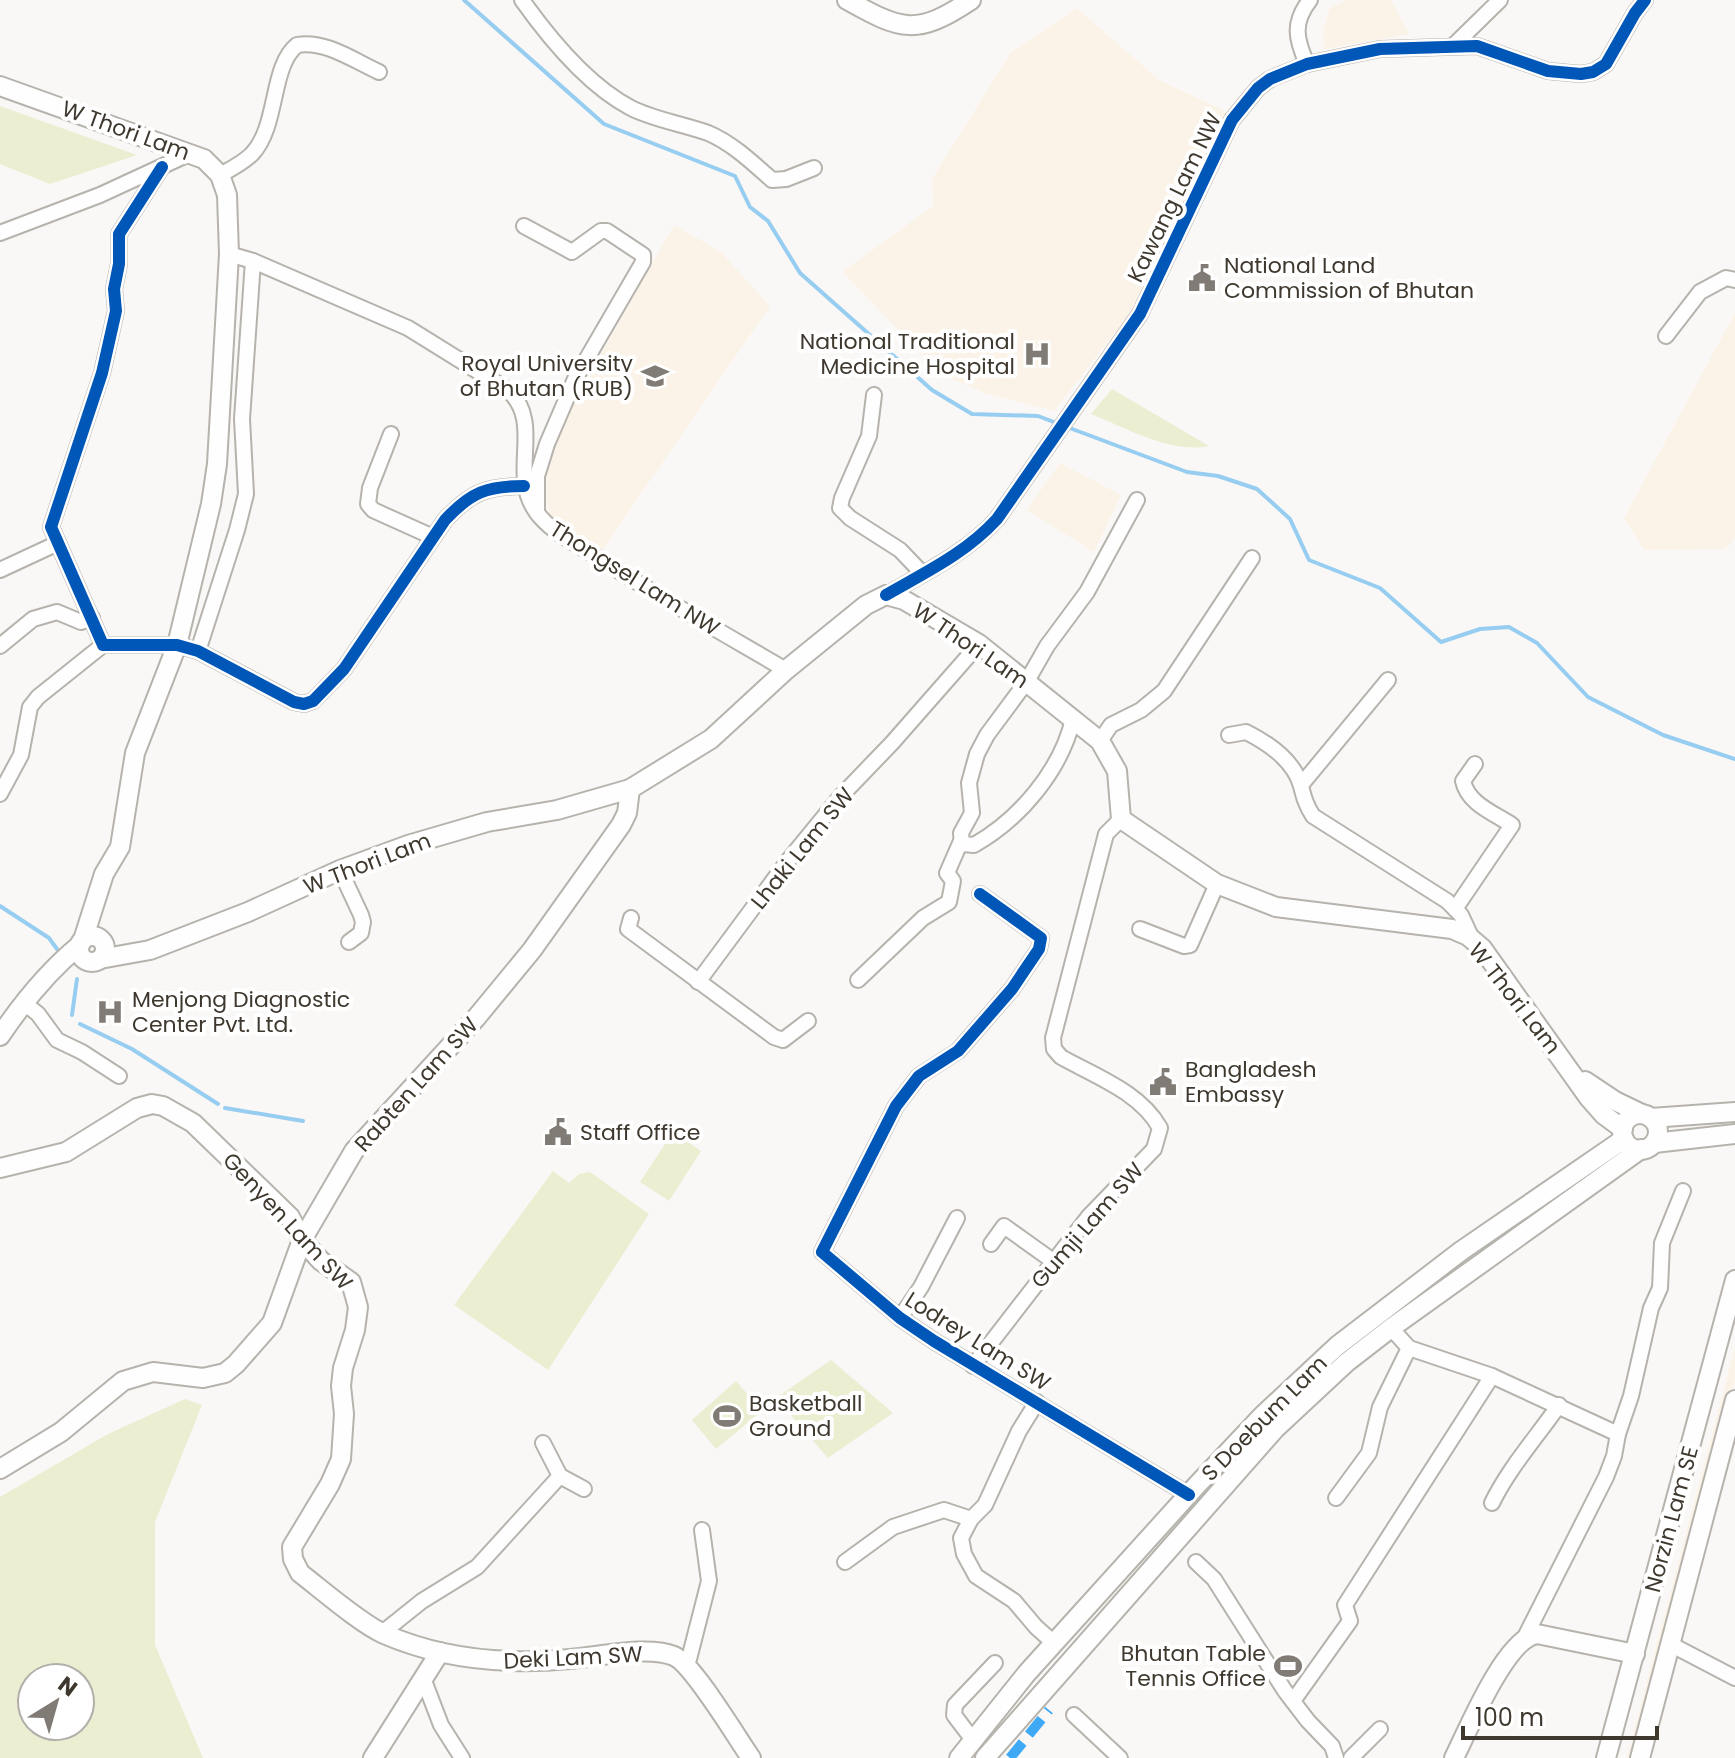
<svg xmlns="http://www.w3.org/2000/svg" width="1735" height="1758" font-family="Poppins,sans-serif">
	<style>
		.built { fill: #fbf3e7 }
		.green { fill: #ebeed1; fill-rule: evenodd }
		.lines { fill: none; stroke-linecap: round; stroke-linejoin: round }
		.stream { stroke: #96cdf0; stroke-width: 4 }
		.minor-casing { stroke: #b6b3ad; stroke-width: 18 }
		.major-casing { stroke: #b6b3ad; stroke-width: 22 }
		.minor { stroke: #fefefe; stroke-width: 14 }
		.major { stroke: #fefefe; stroke-width: 18 }
		.quiet { stroke: #3fa9f5; stroke-width: 10; stroke-dasharray: 20 10; stroke-linecap: butt }
		.cycleway-casing { stroke: #fff; stroke-width: 17 }
		.cycleway { stroke: #0057b8; stroke-width: 12 }
		.labels { text-anchor: middle; stroke-width: 8; stroke-linejoin: round; paint-order: stroke }
		.street-label { font-size: 22px; fill: #3f382e; stroke: #fff }
		.poi-label { font-size: 22px; fill: #3f382e; stroke: #fff; text-anchor: start }
	</style>
	<rect width="100%" height="100%" fill="#faf8f6"/>
	<g class="built">
		<path d="M 1346,0 L 1391,0 L 1409,34 L 1324,49 L 1323,32 L 1330,8 Z"/>
		<path d="M 1077,8 L 1159,80 L 1229,113 L 1142,298 L 1054,411 L 987,394 L 941,374 L 842,272 L 933,206 L 932,179 L 1011,52 Z"/>
		<path d="M 674,225 L 721,252 L 770,306 L 601,552 L 552,519 L 547,504 L 547,466 L 560,427 Z"/>
		<path d="M 1735,313 L 1735,537 L 1729,546 L 1722,549 L 1644,550 L 1624,518 Z"/>
		<path d="M 1060,463 L 1121,495 L 1094,552 L 1027,510 Z"/>
		<path d="M 1735,1347 L 1735,1380 L 1635,1758 L 1627,1758 Z"/>
	</g>
	<g class="green">
		<path d="M 0,106 L 137,155 L 50,184 L 0,164 Z"/>
		<path d="M 1112,389 L 1209,446 C 1170,454 1127,428 1091,414 Z"/>
		<path d="M 673,1132 L 701,1151 L 669,1201 L 640,1182 Z"/>
		<path d="M 553,1171 L 569,1183 L 579,1174 L 590,1172 L 649,1214 L 548,1370 L 454,1305 Z"/>
		<path d="M 831,1360 L 893,1413 L 828,1458 L 776,1398 Z"/>
		<path d="M 736,1381 L 762,1411 L 716,1449 L 692,1420 Z"/>
		<path d="M 185,1399 L 202,1405 L 155,1522 L 155,1645 L 203,1758 L 0,1758 L 0,1497 L 108,1434 ZM 32,1678 L 80,1678 L 80,1726 L 32,1726 Z"/>
	</g>
	<g class="lines">
		<g class="stream">
			<path d="M 464,0 L 604,124 L 735,176 L 750,207 L 768,221 L 800,273 L 932,390 L 972,414 L 1038,416 L 1059,424"/>
			<path d="M 1067,427 L 1187,472 L 1218,476 L 1257,489 L 1290,519 L 1309,560 L 1380,588 L 1441,642 L 1480,629 L 1509,627 L 1537,643 L 1588,697 L 1663,735 L 1735,759"/>
			<path d="M 0,906 L 49,938 L 57,949"/>
			<path d="M 72,1015 L 77,979"/>
			<path d="M 80,1024 L 132,1049 L 218,1104"/>
			<path d="M 225,1108 L 303,1121"/>
		</g>
		<g class="minor-casing">
			<g id="minor">
				<path d="M 522,0 C 549,38 589,86 631,108 C 655,120 683,124 708,133 C 732,143 753,163 772,180 L 786,179 L 814,168"/>
				<path d="M 1453,46 L 1500,0"/>
				<path d="M 1307,64 C 1296,39 1292,23 1310,0"/>
				<path d="M 162,167 L 119,234 L 119,264 L 114,289 L 116,311 L 102,373 L 51,527 L 103,645 L 177,645 L 198,651 L 294,702 L 304,704 L 313,701 L 344,669 L 445,520 C 471,492 487,486 524,486"/>
				<path d="M 220,175 C 231,169 243,163 252,154 C 279,125 270,67 297,45 C 325,40 353,60 379,72"/>
				<path d="M 524,226 L 572,252 L 601,231 L 607,231 L 643,255 L 643,262 L 575,379 L 547,444 L 537,476 L 537,513"/>
				<path d="M 0,233 L 100,195 L 191,153"/>
				<path d="M 229,254 L 253,261 L 408,328 L 508,390 C 544,423 509,472 535,510 C 548,530 573,542 592,554 C 655,595 721,632 786,670"/>
				<path d="M 1666,336 L 1700,292 L 1726,278 L 1735,280"/>
				<path d="M 874,395 L 869,436 L 842,498 L 840,508 L 850,518 L 900,550 L 923,574"/>
				<path d="M 391,434 L 370,488 L 368,504 L 373,510 L 433,537"/>
				<path d="M 0,570 L 58,543"/>
				<path d="M 886,595 C 926,572 966,553 997,519 L 1140,314 L 1232,120 L 1258,88 L 1270,79 L 1307,64 L 1380,49 L 1477,46 L 1548,71 L 1581,74 L 1593,72 L 1606,64 L 1635,13 L 1645,0"/>
				<path d="M 0,646 L 33,619 L 57,612 L 81,622 L 92,618"/>
				<path d="M 198,651 L 237,530 L 246,494 L 242,419 L 253,261"/>
				<path d="M 1073,719 C 1061,770 1020,819 974,845 L 962,844 L 961,833 L 972,813 L 969,783 L 977,754 L 987,735 L 1027,681 L 1047,646 L 1087,592 L 1137,500"/>
				<path d="M 1229,735 L 1246,732 C 1268,743 1294,761 1301,786 C 1304,798 1306,805 1313,816 L 1447,901 L 1461,915 L 1473,941"/>
				<path d="M 1100,741 L 1111,725 L 1141,710 L 1164,691 L 1252,558"/>
				<path d="M 1301,785 L 1388,680"/>
				<path d="M 0,794 L 21,755 L 30,707 L 38,697 L 103,645"/>
				<path d="M 340,870 L 361,915 L 363,922 L 361,933 L 349,942"/>
				<path d="M 980,894 L 1041,938 L 1039,949 L 1012,989 L 958,1051 L 919,1076 L 896,1106 L 822,1252 L 900,1318 L 934,1341 L 1189,1495"/>
				<path d="M 1455,909 L 1512,825 C 1494,813 1468,804 1463,781 L 1475,764"/>
				<path d="M 631,918 L 628,929 L 774,1037 L 783,1040 L 808,1021"/>
				<path d="M 1140,929 L 1184,946 L 1190,945 L 1217,884"/>
				<path d="M 858,980 L 923,918 L 949,902 L 953,881 L 947,873 L 961,841"/>
				<path d="M 698,982 L 787,862 L 841,796 L 892,743 L 979,644"/>
				<path d="M 23,1002 L 38,1014 L 57,1040 L 82,1052 L 119,1076"/>
				<path d="M 991,1244 L 1004,1226 L 1053,1261"/>
				<path d="M 900,1318 L 921,1287 L 957,1218"/>
				<path d="M 1391,1328 L 1409,1348 L 1492,1376 L 1618,1434 L 1614,1456 L 1606,1477 L 1525,1637"/>
				<path d="M 973,1366 L 1089,1216 L 1154,1149 L 1160,1128 C 1140,1092 1095,1076 1061,1057 L 1054,1049 L 1053,1038 L 1106,834 L 1121,819"/>
				<path d="M 1037,1402 L 1019,1431 L 985,1505 L 971,1519 L 961,1538 L 964,1554 L 976,1576 L 1014,1601 L 1036,1627 L 1055,1644"/>
				<path d="M 1618,1434 L 1631,1396 L 1651,1308 L 1660,1288 L 1662,1243 L 1683,1191"/>
				<path d="M 560,1476 L 584,1489"/>
				<path d="M 1336,1498 L 1369,1453 L 1380,1407 L 1409,1348"/>
				<path d="M 1492,1503 C 1509,1468 1536,1438 1559,1405"/>
				<path d="M 845,1562 L 893,1527 L 944,1510 L 971,1519"/>
				<path d="M 1196,1562 L 1214,1579 L 1285,1691 L 1308,1721 L 1332,1746 L 1336,1758"/>
				<path d="M 382,1633 L 422,1601 L 477,1567 L 560,1476 L 543,1443"/>
				<path d="M 1670,1644 L 1735,1678"/>
				<path d="M 685,1665 L 689,1659 L 709,1581 L 702,1530"/>
				<path d="M 423,1678 L 441,1725 L 462,1758"/>
				<path d="M 1293,1701 L 1350,1621 L 1345,1605 L 1492,1376"/>
				<path d="M 1074,1715 L 1120,1758"/>
				<path d="M 973,1740 L 954,1715 L 955,1705 L 995,1663"/>
				<path d="M 1351,1758 L 1380,1729"/>
			</g>
		</g>
		<g class="major-casing">
			<g id="major">
				<path d="M 847,0 C 902,31 917,36 971,0"/>
				<path d="M 0,86 L 204,159 L 220,175 L 227,195 L 229,254 L 217,464 L 211,504 L 177,645 L 135,753 L 120,847 L 104,874 L 83,940"/>
				<circle cx="92" cy="949" r="13"/>
				<path d="M 100,959 L 150,950 L 248,912 L 340,870 L 408,845 L 487,822 L 557,810 L 630,789 L 711,739 L 786,670 L 866,605 L 886,595 L 904,600 L 979,644 L 1100,741 L 1117,771 L 1121,819 L 1217,884 L 1276,907 L 1452,929 L 1468,936 L 1482,948 L 1589,1098 L 1604,1115 L 1623,1129"/>
				<path d="M 0,1036 C 23,1002 48,971 80,945"/>
				<path d="M 1585,1081 L 1615,1101 L 1642,1114"/>
				<circle cx="1640" cy="1132" r="18"/>
				<path d="M 1651,1118 L 1735,1112"/>
				<path d="M 1654,1143 L 1735,1134"/>
				<path d="M 0,1168 L 66,1152 L 137,1108 L 152,1104 L 163,1106 L 193,1123 L 290,1217 L 302,1240 L 321,1261 L 351,1282 L 358,1307 L 355,1330 L 343,1368 L 341,1386 L 344,1414 L 341,1459 L 330,1484 L 292,1547 L 293,1559 L 300,1573 C 322,1590 360,1623 384,1634 C 444,1660 507,1665 570,1659 C 598,1657 648,1645 674,1656 C 693,1664 737,1738 751,1758"/>
				<path d="M 0,1469 L 61,1432 L 123,1381 L 153,1372 L 203,1378 L 225,1373 L 236,1364 L 272,1323 L 302,1240 L 354,1151 L 476,1018 L 532,950 L 621,825 L 627,813 L 630,789"/>
				<path d="M 373,1758 L 440,1652"/>
				<path d="M 959,1758 L 1027,1673 L 1197,1485 L 1263,1415 L 1337,1346 L 1461,1251 L 1624,1139"/>
				<path d="M 985,1758 L 1275,1429 L 1347,1362 L 1391,1328 L 1641,1149"/>
				<path d="M 1454,1758 C 1468,1730 1506,1638 1537,1634 L 1635,1654"/>
				<path d="M 1606,1758 L 1735,1280"/>
				<path d="M 1640,1758 L 1735,1400"/>
			</g>
		</g>
		<use href="#minor" class="minor"/>
		<use href="#major" class="major"/>
		<path class="quiet" d="M 1010,1758 L 1049,1710"/>
		<g class="cycleway-casing">
			<g id="cycleway">
				<path d="M 162,167 L 119,234 L 119,264 L 114,289 L 116,311 L 102,373 L 51,527 L 103,645 L 177,645 L 198,651 L 294,702 L 304,704 L 313,701 L 344,669 L 445,520 C 471,492 487,486 524,486"/>
				<path d="M 886,595 C 926,572 966,553 997,519 L 1140,314 L 1232,120 L 1258,88 L 1270,79 L 1307,64 L 1380,49 L 1477,46 L 1548,71 L 1581,74 L 1593,72 L 1606,64 L 1635,13 L 1645,0"/>
				<path d="M 980,894 L 1041,938 L 1039,949 L 1012,989 L 958,1051 L 919,1076 L 896,1106 L 822,1252 L 900,1318 L 934,1341 L 1189,1495"/>
			</g>
		</g>
		<use href="#cycleway" class="cycleway"/>
	</g>
	<defs>
		<g id="civic-bare" transform="scale(2.16)"><path d="M-.6-6.5H3V-4.5H.6V-3L4-1V1h2V6H-6V1h2V-1L-.6-3ZM-1.2 2.5V6h2.4V2.5Z" fill="#807b74" stroke="#fff" stroke-width="2.5" paint-order="stroke"/></g>
		<g id="hospital-bare" transform="scale(2.16)"><path d="M-5-5h3v3.5h4V-5h3V5h-3V1.5h-4V5h-3Z" fill="#807b74" stroke="#fff" stroke-width="2.5" paint-order="stroke"/></g>
		<g id="university-bare" transform="scale(2.16)"><path d="M0-5L7-2L0 1L-7-2ZM-4 1L0 2.5L4 1V4Q0 6-4 4Z" fill="#807b74" stroke="#fff" stroke-width="2.5" paint-order="stroke"/></g>
		<g id="stadium-bare" transform="scale(2.16)"><path d="M0-5a6.5 5 0 1 0 0 10a6.5 5 0 1 0 0-10ZM-3.5-1.8h7v3.6h-7Z" fill="#807b74" stroke="#fff" stroke-width="2.5" paint-order="stroke"/></g>
	</defs>
	<g fill-rule="evenodd">
		<use href="#civic-bare" x="1202" y="278"/>
		<use href="#hospital-bare" x="1037" y="354"/>
		<use href="#university-bare" x="655" y="376"/>
		<use href="#hospital-bare" x="110" y="1012"/>
		<use href="#civic-bare" x="1163" y="1082"/>
		<use href="#civic-bare" x="558" y="1132"/>
		<use href="#stadium-bare" x="727" y="1416"/>
		<use href="#stadium-bare" x="1288" y="1666"/>
	</g>
	<g class="labels">
		<g class="street-label">
			<text transform="translate(126 130) rotate(20)" y="8">W Thori Lam</text>
			<text transform="translate(1174 197) rotate(-64)" y="8">Kawang Lam NW</text>
			<text transform="translate(635 578) rotate(32)" y="8">Thongsel Lam NW</text>
			<text transform="translate(971 645) rotate(34)" y="8">W Thori Lam</text>
			<text transform="translate(802 848) rotate(-51)" y="8">Lhaki Lam SW</text>
			<text transform="translate(367 863) rotate(-21)" y="8">W Thori Lam</text>
			<text transform="translate(1515 998) rotate(52)" y="8">W Thori Lam</text>
			<text transform="translate(416 1084) rotate(-48)" y="8">Rabten Lam SW</text>
			<text transform="translate(288 1221) rotate(47)" y="8">Genyen Lam SW</text>
			<text transform="translate(1087 1225) rotate(-49)" y="8">Gumji Lam SW</text>
			<text transform="translate(978 1341) rotate(32)" y="8">Lodrey Lam SW</text>
			<text transform="translate(1264 1418) rotate(-45)" y="8">S Doebum Lam</text>
			<text transform="translate(1671 1519) rotate(-75)" y="8">Norzin Lam SE</text>
			<text transform="translate(573 1657) rotate(-3)" y="8">Deki Lam SW</text>
		</g>
		<g class="poi-label">
			<text x="1224" y="273">National Land<tspan x="1224" dy="25">Commission of Bhutan</tspan></text>
			<text x="1015" y="349" text-anchor="end">National Traditional<tspan x="1015" dy="25">Medicine Hospital</tspan></text>
			<text x="633" y="371" text-anchor="end">Royal University<tspan x="633" dy="25">of Bhutan (RUB)</tspan></text>
			<text x="132" y="1007">Menjong Diagnostic<tspan x="132" dy="25">Center Pvt. Ltd.</tspan></text>
			<text x="1185" y="1077">Bangladesh<tspan x="1185" dy="25">Embassy</tspan></text>
			<text x="580" y="1140">Staff Office</text>
			<text x="749" y="1411">Basketball<tspan x="749" dy="25">Ground</tspan></text>
			<text x="1266" y="1661" text-anchor="end">Bhutan Table<tspan x="1266" dy="25">Tennis Office</tspan></text>
		</g>
	</g>
	<g transform="translate(56 1702) rotate(37)"><circle r="38" fill="#ffffff" stroke="#b2afab" stroke-width="2"/>
	<path d="M0-6L14 30L0 20L-14 30Z" fill="#807b74"/>
	<text y="-12" font-size="22" font-weight="bold" text-anchor="middle" fill="#3f382e">N</text>
	</g>
	<path d="M1463 1726v12h194v-12" fill="none" stroke="#3f382e" stroke-width="4"/>
	<text x="1475" y="1726" font-size="24" fill="#3f382e" stroke="#ffffff" stroke-width="6" paint-order="stroke">100 m</text>
</svg>
